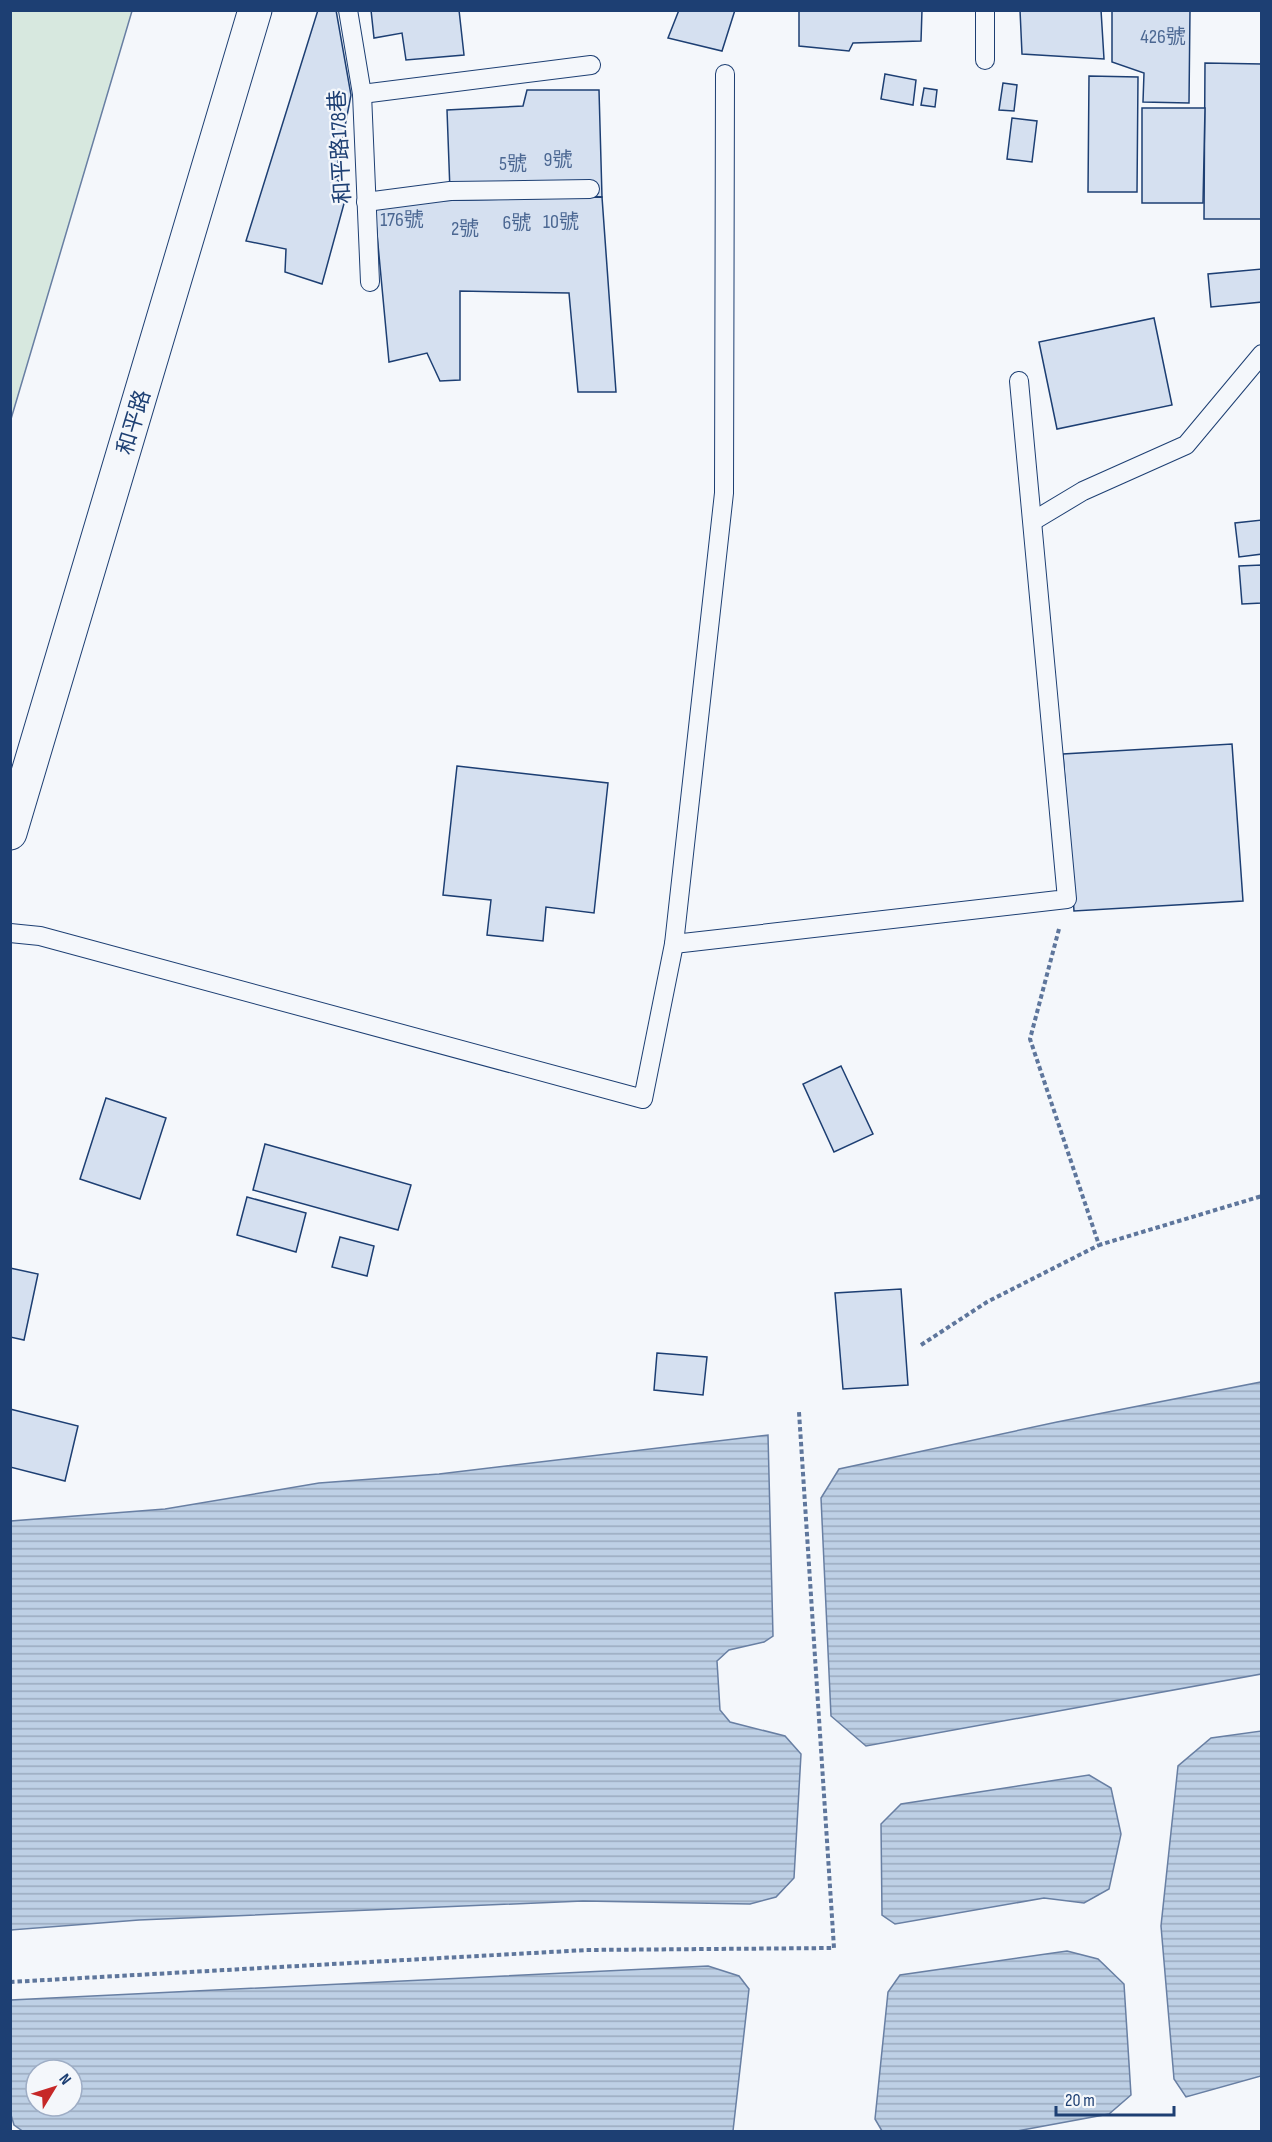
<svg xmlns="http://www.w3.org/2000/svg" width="1272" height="2142" font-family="'Sofia Sans Condensed','Noto Sans TC',sans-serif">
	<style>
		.green { fill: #d7e8df; stroke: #687fa3; stroke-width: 1.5 }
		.water { fill: url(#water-rules); stroke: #687fa3; stroke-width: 1.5; fill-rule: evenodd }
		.building { fill: #d5e0f0; stroke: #1d3f73; stroke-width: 1.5 }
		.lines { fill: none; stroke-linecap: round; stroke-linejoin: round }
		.lane-casing { stroke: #1d3f73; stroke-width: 20 }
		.street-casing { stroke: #1d3f73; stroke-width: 35 }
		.path { stroke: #5e769c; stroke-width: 4; stroke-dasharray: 4.5 3; stroke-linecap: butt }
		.lane { stroke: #f4f7fb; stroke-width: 18 }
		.street { stroke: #f4f7fb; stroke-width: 33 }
		.labels { text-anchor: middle; stroke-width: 4.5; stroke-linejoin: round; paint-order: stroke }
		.number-label { font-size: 20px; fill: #4b6792 }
		.street-label { font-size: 22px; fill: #1d3f73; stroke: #f4f7fb }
	</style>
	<defs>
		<pattern id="water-rules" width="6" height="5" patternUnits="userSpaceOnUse" patternTransform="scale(1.5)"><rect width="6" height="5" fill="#bed0e5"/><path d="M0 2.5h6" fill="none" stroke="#9aaabe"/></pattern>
	</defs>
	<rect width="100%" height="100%" fill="#f4f7fb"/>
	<path class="green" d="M 11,10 L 132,11 L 11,419 L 10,11 Z"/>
	<g class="water">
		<path d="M 1261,1382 L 1261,1674 L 866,1746 L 831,1716 L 821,1498 L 839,1469 L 1057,1422 Z"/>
		<path d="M 768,1435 L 773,1636 L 764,1642 L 729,1650 L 717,1661 L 720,1710 L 730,1722 L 785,1736 L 801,1754 L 794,1878 L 776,1897 L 750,1904 L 583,1901 L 139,1920 L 11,1930 L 11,1521 L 165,1509 L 319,1483 L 439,1474 Z"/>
		<path d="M 1261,1731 L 1261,2076 L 1186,2097 L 1174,2079 L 1161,1926 L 1178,1766 L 1211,1738 Z"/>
		<path d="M 1089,1775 L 1111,1788 L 1121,1834 L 1109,1889 L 1084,1903 L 1044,1898 L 895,1924 L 882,1915 L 881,1824 L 901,1804 Z"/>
		<path d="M 1067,1951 L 1098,1959 L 1124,1984 L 1131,2095 L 1109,2114 L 1017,2131 L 882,2131 L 875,2119 L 888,1992 L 900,1975 Z"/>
		<path d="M 708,1966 L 739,1976 L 749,1989 L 733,2131 L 24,2132 L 14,2125 L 11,2115 L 11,2000 ZM 36,2070 L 72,2070 L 72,2106 L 36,2106 Z"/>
	</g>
	<g class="building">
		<path d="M 318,10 L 336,10 L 351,95 L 335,178 L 348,189 L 322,284 L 285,272 L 286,249 L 246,241 Z"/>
		<path d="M 371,10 L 459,10 L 464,55 L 406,60 L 402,33 L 374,38 Z"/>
		<path d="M 679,10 L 735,10 L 722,51 L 668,38 Z"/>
		<path d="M 799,10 L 922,10 L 921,41 L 853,43 L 849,51 L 799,46 Z"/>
		<path d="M 1020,10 L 1101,10 L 1104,59 L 1022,54 Z"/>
		<path d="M 1112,10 L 1190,10 L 1189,103 L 1143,102 L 1144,73 L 1112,62 Z"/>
		<path d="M 1205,63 L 1262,64 L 1262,219 L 1204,219 Z"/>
		<path d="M 885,74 L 916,80 L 913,105 L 881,99 Z"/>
		<path d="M 1089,76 L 1138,77 L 1137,192 L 1088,192 Z"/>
		<path d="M 1003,83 L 1017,85 L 1014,111 L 999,110 Z"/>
		<path d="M 924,88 L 937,90 L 935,107 L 921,105 Z"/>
		<path d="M 527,90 L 599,90 L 602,197 L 450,191 L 447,110 L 523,106 Z"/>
		<path d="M 1142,108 L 1205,108 L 1203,203 L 1142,203 Z"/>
		<path d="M 1012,118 L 1037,121 L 1032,162 L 1007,159 Z"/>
		<path d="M 602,197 L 616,392 L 578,392 L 569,293 L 460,291 L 460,380 L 440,381 L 427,353 L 389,362 L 374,202 Z"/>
		<path d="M 1262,269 L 1262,302 L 1211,307 L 1208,274 Z"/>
		<path d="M 1154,318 L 1172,405 L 1057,429 L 1039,342 Z"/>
		<path d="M 1262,520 L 1262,554 L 1239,557 L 1235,523 Z"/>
		<path d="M 1262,565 L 1262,603 L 1242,604 L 1239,566 Z"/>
		<path d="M 1232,744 L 1243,901 L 1074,911 L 1063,754 Z"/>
		<path d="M 457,766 L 608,783 L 594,913 L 546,907 L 543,941 L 487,935 L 491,900 L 443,895 Z"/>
		<path d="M 841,1066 L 873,1134 L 834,1152 L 803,1084 Z"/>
		<path d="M 106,1098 L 166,1118 L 140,1199 L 80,1179 Z"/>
		<path d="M 265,1144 L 411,1185 L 398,1230 L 253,1190 Z"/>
		<path d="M 247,1197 L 306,1213 L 296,1252 L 237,1235 Z"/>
		<path d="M 340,1237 L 374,1246 L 367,1276 L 332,1267 Z"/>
		<path d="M 10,1268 L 38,1274 L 24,1340 L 10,1337 Z"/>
		<path d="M 901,1289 L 908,1385 L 843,1389 L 835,1293 Z"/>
		<path d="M 657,1353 L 707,1357 L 703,1395 L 654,1390 Z"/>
		<path d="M 10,1409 L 78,1426 L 65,1481 L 10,1467 Z"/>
	</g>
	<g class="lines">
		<g class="lane-casing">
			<g id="lane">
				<path d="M 348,10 L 362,94 L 370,282"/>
				<path d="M 985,10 L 985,60"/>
				<path d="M 362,94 L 591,65"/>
				<path d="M 366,202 L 450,191 L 590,189"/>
				<path d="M 1033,521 L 1083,491 L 1186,445 L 1262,354"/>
				<path d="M 10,933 L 40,936 L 643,1099 L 674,944 L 724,493 L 725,74"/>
				<path d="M 674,944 L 1067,899 L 1019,381"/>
			</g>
		</g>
		<g class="street-casing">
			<path id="street" d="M 10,833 L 255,10"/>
		</g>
		<g class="path">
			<path d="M 1059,929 L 1030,1039 L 1099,1245 L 1262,1196"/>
			<path d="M 921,1345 L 987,1302 L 1099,1245"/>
			<path d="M 10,1982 L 586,1950 L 834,1948 L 799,1412"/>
		</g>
		<use href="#lane" class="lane"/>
		<use href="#street" class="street"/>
	</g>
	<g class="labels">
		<g class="number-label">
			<text x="1163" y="43">426號</text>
			<text x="558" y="166">9號</text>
			<text x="513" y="170">5號</text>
			<text x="402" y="226">176號</text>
			<text x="561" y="228">10號</text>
			<text x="517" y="229">6號</text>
			<text x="465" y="235">2號</text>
		</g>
		<g class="street-label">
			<text transform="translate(339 147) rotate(-93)" y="8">和平路178巷</text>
			<text transform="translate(133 422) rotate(-73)" y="8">和平路</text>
		</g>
	</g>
	<rect width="1272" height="2142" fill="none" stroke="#1d3f73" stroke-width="24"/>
	<g transform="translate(54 2088) rotate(52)"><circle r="28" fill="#f4f7fb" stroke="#9eadc5" stroke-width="1.5"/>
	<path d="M0-4.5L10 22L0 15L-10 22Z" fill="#c62828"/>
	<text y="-9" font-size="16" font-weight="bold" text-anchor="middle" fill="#1d3f73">N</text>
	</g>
	<path d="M1056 2106v9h118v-9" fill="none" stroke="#1d3f73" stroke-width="3"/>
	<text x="1065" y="2106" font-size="18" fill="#1d3f73" stroke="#f4f7fb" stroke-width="4.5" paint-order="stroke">20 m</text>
</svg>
